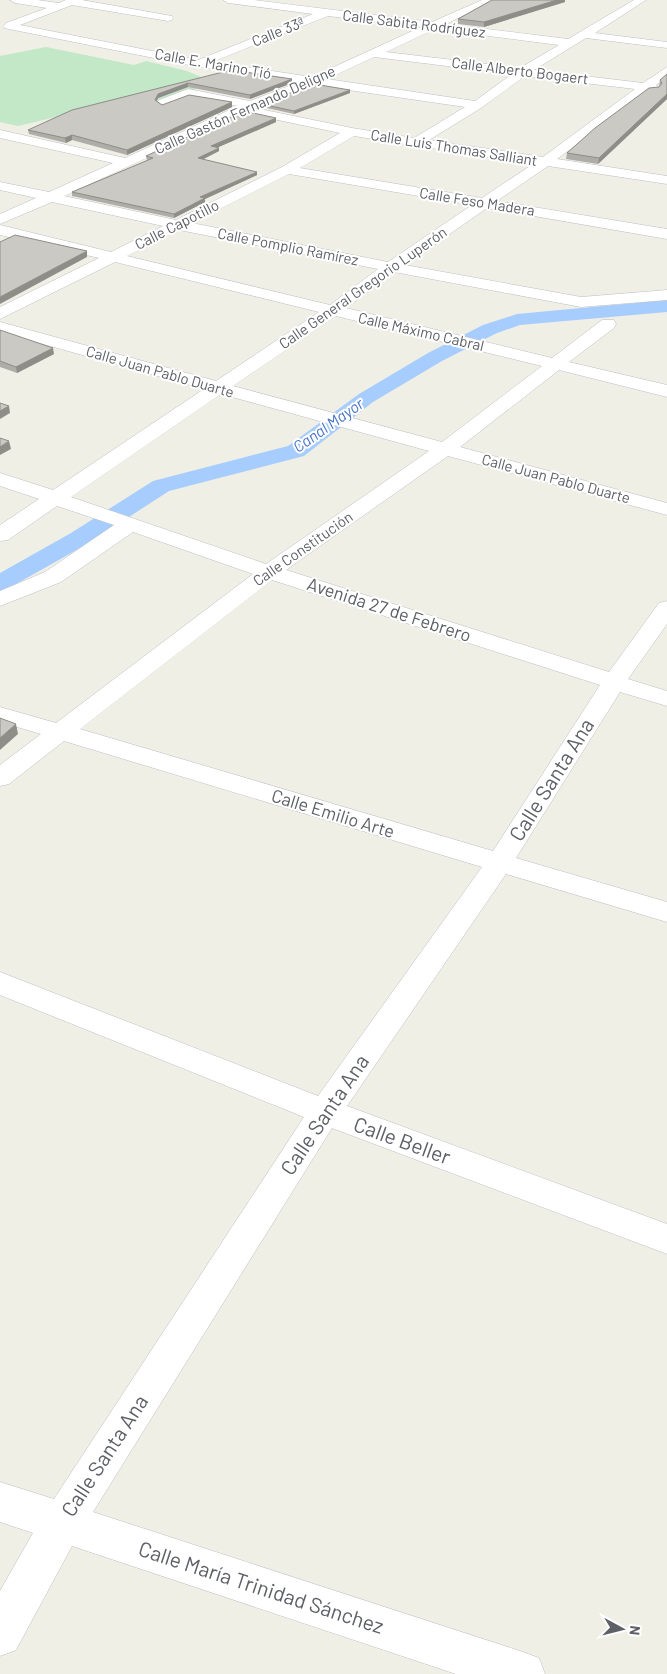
<svg xmlns="http://www.w3.org/2000/svg" width="667" height="1674" font-family="Barlow,sans-serif">
	<style>
		.green { fill: #c2e8c7 }
		.lines { fill: none; stroke-linecap: round; stroke-linejoin: round }
		.canal { fill: #a7cdff; fill-rule: evenodd }
		.street-casing { stroke: #bdbec4; stroke-width: 1 }
		.street { fill: #fff; fill-rule: evenodd }
		.wall { fill: #afada8 }
		.shaded-wall { fill: #8e8d88 }
		.building { fill: #cbc9c3; stroke: #8e8d88 }
		.labels { text-anchor: middle; stroke-width: 4; stroke-linejoin: round; paint-order: stroke }
		.far-street-label { font-size: 15px; fill: #5d6066; stroke: #fff }
		.far-water-label { font-size: 16px; font-style: italic; fill: #4573c6; stroke: #fff }
		.street-label { font-size: 18px; fill: #5d6066; stroke: #fff }
		.near-street-label { font-size: 21px; fill: #5d6066; stroke: #fff }
	</style>
	<rect width="100%" height="100%" fill="#f0efe6"/>
	<path class="green" d="M 46,47 L 134,65 L 146,61 L 187,71 L 201,77 L 203,81 L 198,88 L 192,91 L 146,103 L 132,99 L 18,126 L 0,122 L 0,56 Z"/>
	<g class="lines">
		<path class="canal" d="M 667,300 L 667,312 L 520,325 L 497,333 L 442,361 L 373,402 L 304,456 L 169,491 L 89,543 L 9,588 L 0,591 L 0,573 L 71,533 L 153,481 L 288,446 L 359,394 L 428,353 L 483,325 L 517,314 Z"/>
		<g class="street-casing">
			<path id="street" d="M 10,0 L 37,0 L 59,3 L 66,0 L 82,0 L 172,16 L 173,18 L 172,20 L 168,21 L 72,5 L 20,25 L 198,60 L 313,14 L 228,3 L 223,0 L 253,0 L 432,22 L 482,0 L 495,0 L 446,24 L 568,39 L 634,0 L 646,0 L 595,33 L 667,42 L 667,48 L 586,38 L 534,70 L 643,83 L 667,67 L 667,77 L 656,85 L 659,88 L 657,91 L 648,91 L 557,159 L 667,176 L 667,184 L 548,166 L 497,201 L 667,229 L 667,239 L 487,208 L 405,265 L 581,297 L 667,290 L 667,300 L 581,307 L 394,272 L 346,308 L 552,358 L 602,320 L 614,320 L 616,324 L 614,328 L 569,362 L 667,385 L 667,397 L 559,370 L 460,447 L 667,503 L 667,515 L 448,456 L 286,570 L 609,672 L 659,603 L 667,601 L 667,624 L 628,679 L 667,691 L 667,706 L 620,692 L 516,858 L 667,902 L 667,922 L 506,874 L 347,1106 L 667,1224 L 667,1254 L 332,1128 L 93,1512 L 523,1652 L 539,1658 L 545,1674 L 456,1674 L 72,1546 L 16,1650 L 0,1656 L 0,1591 L 33,1533 L 0,1522 L 0,1482 L 54,1499 L 304,1117 L 0,995 L 0,972 L 318,1096 L 482,867 L 64,741 L 9,784 L 0,786 L 0,765 L 41,734 L 0,722 L 0,707 L 56,723 L 253,574 L 133,532 L 61,582 L 0,606 L 0,591 L 45,572 L 114,525 L 57,506 L 8,540 L 0,541 L 0,525 L 39,499 L 0,486 L 0,473 L 53,490 L 204,389 L 0,332 L 0,322 L 216,381 L 319,312 L 115,262 L 0,319 L 0,307 L 99,258 L 0,235 L 0,225 L 111,252 L 163,226 L 52,202 L 0,224 L 0,214 L 36,198 L 0,190 L 0,182 L 49,192 L 113,163 L 0,138 L 0,130 L 125,158 L 238,106 L 189,97 L 163,107 L 159,106 L 157,103 L 159,100 L 188,89 L 250,101 L 299,82 L 199,67 L 4,28 L 3,26 L 6,23 L 47,8 L 15,3 ZM 328,16 L 421,27 L 312,77 L 212,62 ZM 435,29 L 559,45 L 520,68 L 386,52 ZM 374,57 L 512,74 L 475,101 L 327,79 ZM 525,76 L 635,89 L 543,157 L 429,140 L 481,108 ZM 314,85 L 465,107 L 414,138 L 352,128 L 255,108 ZM 244,113 L 340,133 L 282,167 L 176,220 L 64,196 ZM 354,136 L 533,164 L 482,198 L 300,168 ZM 289,174 L 472,205 L 388,262 L 192,223 ZM 179,230 L 378,269 L 330,305 L 127,256 ZM 336,316 L 542,366 L 442,442 L 233,386 ZM 221,394 L 429,451 L 266,564 L 71,497 ZM 272,580 L 600,685 L 493,851 L 80,729 Z"/>
		</g>
		<use href="#street" class="street"/>
	</g>
	<g class="wall">
		<path d="M 492,0 L 565,0 L 565,2 L 484,27 L 458,24 L 458,19 Z"/>
		<path d="M 231,70 L 292,79 L 292,83 L 250,99 L 188,87 L 158,98 L 157,101 L 162,105 L 232,107 L 127,155 L 72,140 L 66,143 L 29,134 L 28,130 Z"/>
		<path d="M 667,74 L 667,99 L 598,164 L 566,159 L 567,153 L 659,87 L 660,80 Z"/>
		<path d="M 350,93 L 294,114 L 262,107 L 261,104 Z"/>
		<path d="M 276,118 L 276,122 L 218,147 L 219,151 L 203,159 L 257,175 L 205,199 L 205,202 L 174,218 L 72,196 L 72,192 L 148,160 L 147,160 L 146,156 Z"/>
		<path d="M 0,330 L 54,354 L 17,373 L 0,367 Z"/>
	</g>
	<g class="shaded-wall">
		<path d="M 555,0 L 565,0 L 565,2 L 484,27 L 484,22 Z"/>
		<path d="M 292,79 L 292,83 L 250,99 L 250,95 Z"/>
		<path d="M 188,83 L 188,87 L 158,98 L 155,104 L 155,100 L 158,94 Z"/>
		<path d="M 350,90 L 350,93 L 294,114 L 294,111 Z"/>
		<path d="M 667,94 L 667,99 L 598,164 L 599,158 Z"/>
		<path d="M 232,102 L 232,107 L 127,155 L 127,150 Z"/>
		<path d="M 276,118 L 276,122 L 212,150 L 211,146 Z"/>
		<path d="M 72,135 L 72,140 L 66,143 L 65,138 Z"/>
		<path d="M 219,148 L 219,151 L 198,162 L 198,158 Z"/>
		<path d="M 257,172 L 257,175 L 205,199 L 205,202 L 174,218 L 174,214 L 200,197 Z"/>
		<path d="M 87,251 L 87,257 L 0,304 L 0,297 Z"/>
		<path d="M 53,348 L 54,354 L 17,373 L 16,367 Z"/>
		<path d="M 9,406 L 10,413 L 0,419 L 0,411 Z"/>
		<path d="M 9,441 L 11,449 L 0,455 L 0,447 Z"/>
		<path d="M 16,724 L 18,734 L 0,750 L 0,738 Z"/>
	</g>
	<g class="building">
		<path d="M 492,0 L 557,0 L 484,22 L 458,19 Z"/>
		<path d="M 231,70 L 292,79 L 250,95 L 188,83 L 158,94 L 155,100 L 162,105 L 189,95 L 232,102 L 127,150 L 72,135 L 65,138 L 28,130 L 72,110 Z"/>
		<path d="M 667,74 L 667,94 L 599,158 L 567,153 L 595,128 L 649,88 L 659,87 L 662,83 L 660,80 Z"/>
		<path d="M 314,84 L 350,90 L 294,111 L 261,104 Z"/>
		<path d="M 244,111 L 276,118 L 211,146 L 219,148 L 198,158 L 257,172 L 200,197 L 205,198 L 174,214 L 72,192 L 153,158 L 146,156 Z"/>
		<path d="M 15,235 L 87,251 L 0,297 L 0,242 Z"/>
		<path d="M 0,330 L 53,348 L 16,367 L 0,361 Z"/>
		<path d="M 0,403 L 9,406 L 0,411 Z"/>
		<path d="M 0,438 L 9,441 L 0,447 Z"/>
		<path d="M 0,718 L 16,724 L 0,738 Z"/>
	</g>
	<g class="labels">
		<g class="far-street-label">
			<text transform="translate(414 24) rotate(7)" y="5">Calle Sabita Rodríguez</text>
			<text transform="translate(278 32) rotate(-22)" y="5">Calle 33ª</text>
			<text transform="translate(213 64) rotate(10)" y="5">Calle E. Marino Tió</text>
			<text transform="translate(520 71) rotate(7)" y="5">Calle Alberto Bogaert</text>
			<text transform="translate(245 110) rotate(-24)" y="5">Calle Gastón Fernando Deligne</text>
			<text transform="translate(454 148) rotate(9)" y="5">Calle Luis Thomas Salliant</text>
			<text transform="translate(477 202) rotate(9)" y="5">Calle Feso Madera</text>
			<text transform="translate(177 225) rotate(-27)" y="5">Calle Capotillo</text>
			<text transform="translate(288 247) rotate(11)" y="5">Calle Pomplio Ramírez</text>
			<text transform="translate(363 288) rotate(-35)" y="5">Calle General Gregorio Luperón</text>
			<text transform="translate(421 332) rotate(13)" y="5">Calle Máximo Cabral</text>
			<text transform="translate(160 372) rotate(16)" y="5">Calle Juan Pablo Duarte</text>
			<text transform="translate(556 479) rotate(15)" y="5">Calle Juan Pablo Duarte</text>
			<text transform="translate(303 549) rotate(-35)" y="5">Calle Constitución</text>
		</g>
		<g class="far-water-label">
			<text transform="translate(328 425) rotate(-35)" y="6">Canal Mayor</text>
		</g>
		<g class="street-label">
			<text transform="translate(389 610) rotate(18)" y="6">Avenida 27 de Febrero</text>
			<text transform="translate(333 814) rotate(17)" y="6">Calle Emilio Arte</text>
		</g>
		<g class="near-street-label">
			<text transform="translate(552 780) rotate(-58)" y="7">Calle Santa Ana</text>
			<text transform="translate(325 1115) rotate(-56)" y="7">Calle Santa Ana</text>
			<text transform="translate(402 1141) rotate(20)" y="7">Calle Beller</text>
			<text transform="translate(105 1456) rotate(-57)" y="7">Calle Santa Ana</text>
			<text transform="translate(261 1588) rotate(18)" y="7">Calle María Trinidad Sánchez</text>
		</g>
	</g>
	<g transform="translate(622 1629) rotate(97)" stroke="#ffffff" stroke-width="4" paint-order="stroke">
	<path d="M0-4L9 19L0 12L-9 19Z" fill="#5d6066"/>
	<text y="-8" font-size="14" font-weight="bold" text-anchor="middle" fill="#5d6066">N</text>
	</g>
</svg>
